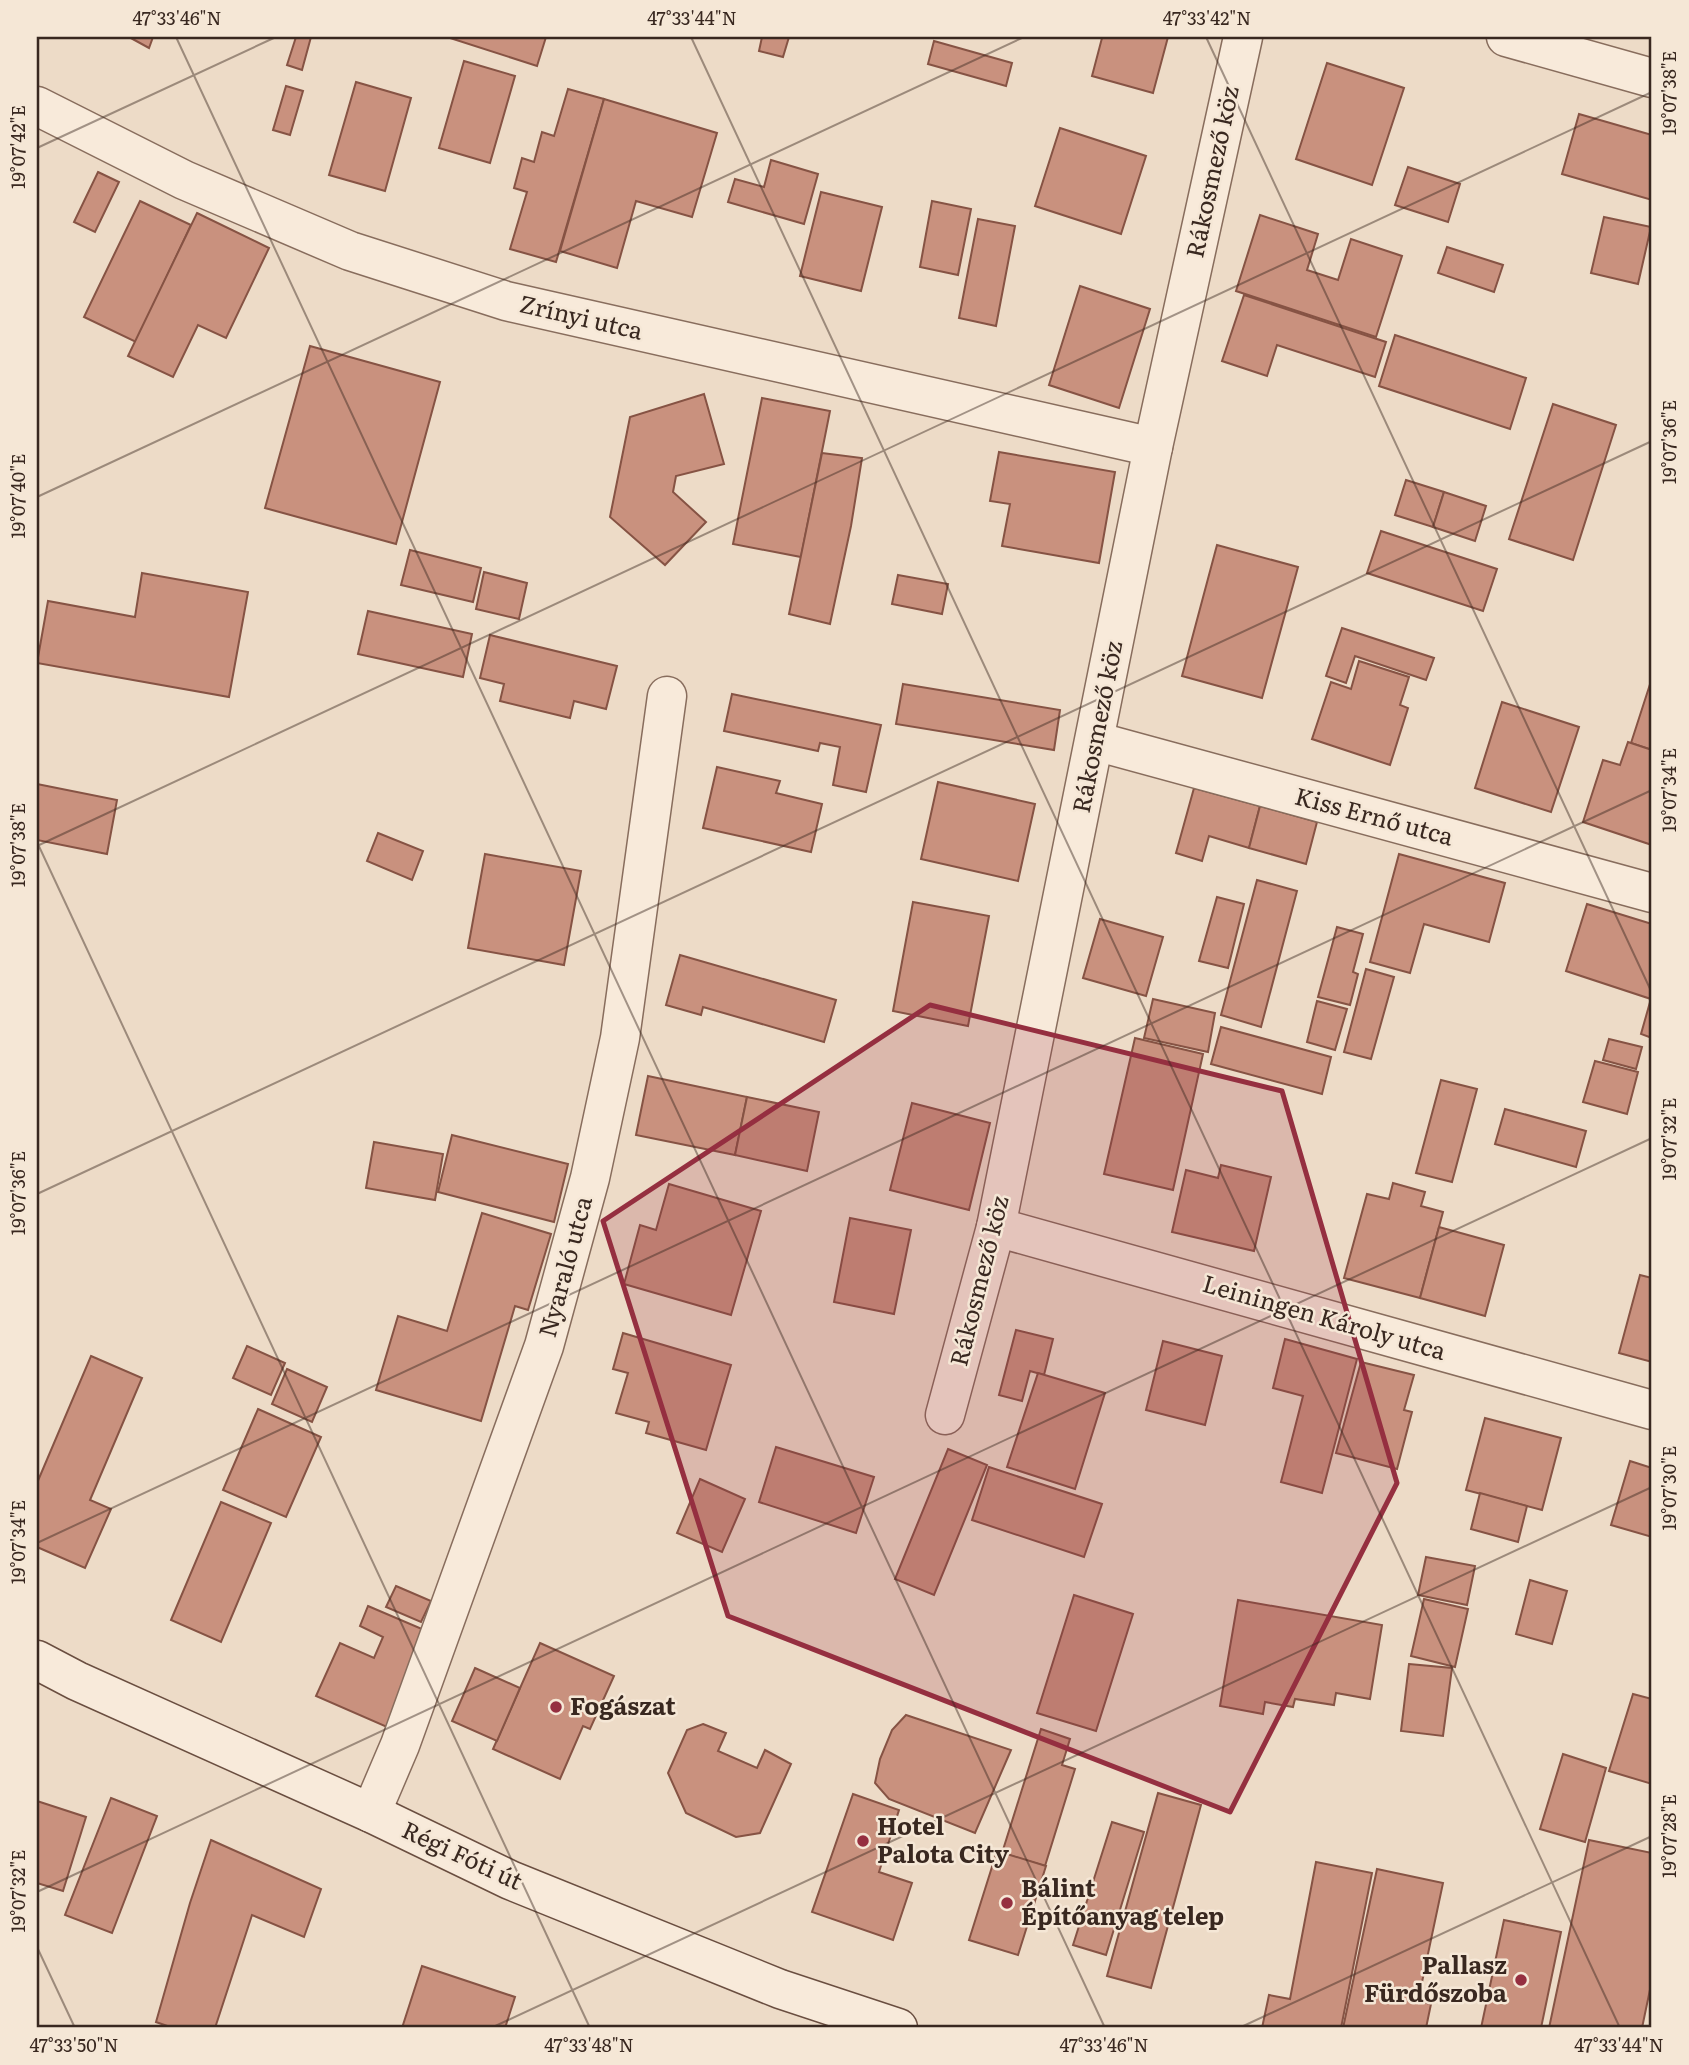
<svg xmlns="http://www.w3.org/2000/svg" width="1689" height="2065" font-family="Literata,serif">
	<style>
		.building { fill: #c9917e; stroke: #865344; stroke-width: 2 }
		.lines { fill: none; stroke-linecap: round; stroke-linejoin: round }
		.minor-casing { stroke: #886d5d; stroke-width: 41 }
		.secondary-casing { stroke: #6a4e40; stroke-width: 41 }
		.minor { stroke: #f8eada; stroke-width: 38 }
		.secondary { stroke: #f8eada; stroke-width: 38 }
		.marked { fill: #952f40; fill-opacity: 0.2; stroke: #952f40; stroke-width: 5; stroke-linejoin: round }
		.ticks { fill: none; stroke: #392820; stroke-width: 2; stroke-opacity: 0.45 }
		.poi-dot { fill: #952f40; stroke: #f5e7d6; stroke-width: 2.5 }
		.labels { text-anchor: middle; stroke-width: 5; stroke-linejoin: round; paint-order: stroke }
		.street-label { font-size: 24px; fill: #392820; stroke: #f5e7d6 }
		.poi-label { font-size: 24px; font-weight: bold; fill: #392820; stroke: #f5e7d6; text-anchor: start }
		.neatline { fill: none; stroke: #392820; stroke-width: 2.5 }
		.ticks-label { font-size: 18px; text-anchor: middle; fill: #392820 }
	</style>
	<rect width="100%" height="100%" fill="#eddbc7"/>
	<g class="building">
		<path d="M 129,37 L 153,37 L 149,48 Z"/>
		<path d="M 296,37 L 311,37 L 302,70 L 287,65 Z"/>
		<path d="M 447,37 L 546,37 L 537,66 Z"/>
		<path d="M 762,37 L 789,37 L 783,57 L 759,51 Z"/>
		<path d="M 1098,37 L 1168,37 L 1153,93 L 1092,76 L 1102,38 Z"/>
		<path d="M 934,41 L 1012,63 L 1006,86 L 928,64 Z"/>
		<path d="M 464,61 L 515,76 L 490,163 L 439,148 Z"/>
		<path d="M 1327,63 L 1404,88 L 1372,185 L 1296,159 Z"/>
		<path d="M 356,82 L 411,98 L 385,191 L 329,175 Z"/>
		<path d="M 286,86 L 303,91 L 290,135 L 273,130 Z"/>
		<path d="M 568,89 L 604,99 L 556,262 L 510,249 L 527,192 L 514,188 L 522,158 L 534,162 L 542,132 L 554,136 Z"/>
		<path d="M 604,99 L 717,133 L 692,217 L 636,201 L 617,268 L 560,251 Z"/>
		<path d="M 1579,114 L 1652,135 L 1652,200 L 1562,174 Z"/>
		<path d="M 1060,128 L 1146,156 L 1121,234 L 1035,206 Z"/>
		<path d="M 771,160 L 818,174 L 804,224 L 728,202 L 735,179 L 764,187 Z"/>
		<path d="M 1408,167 L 1460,184 L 1448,222 L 1395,205 Z"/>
		<path d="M 98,172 L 119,182 L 95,232 L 74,222 Z"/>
		<path d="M 821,192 L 882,207 L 861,291 L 800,276 Z"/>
		<path d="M 140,201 L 191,225 L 136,342 L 84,317 Z"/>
		<path d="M 932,201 L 971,209 L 958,275 L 920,267 Z"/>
		<path d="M 197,213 L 269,248 L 226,338 L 198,325 L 173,377 L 128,356 Z"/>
		<path d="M 1260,215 L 1318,234 L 1307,270 L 1338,280 L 1351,239 L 1402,256 L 1376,337 L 1236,291 Z"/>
		<path d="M 1604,217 L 1651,227 L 1638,284 L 1591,273 Z"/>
		<path d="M 978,219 L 1015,226 L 996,326 L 959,318 Z"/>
		<path d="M 1447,247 L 1503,265 L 1494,292 L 1438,273 Z"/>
		<path d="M 1080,286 L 1150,309 L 1119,408 L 1049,385 Z"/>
		<path d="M 1244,295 L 1386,342 L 1375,377 L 1277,345 L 1267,376 L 1222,361 Z"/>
		<path d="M 1395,335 L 1526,378 L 1510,429 L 1379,386 Z"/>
		<path d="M 310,346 L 440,382 L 396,544 L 265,508 Z"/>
		<path d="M 704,394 L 724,464 L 676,476 L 673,492 L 706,522 L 665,565 L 610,517 L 630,417 Z"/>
		<path d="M 762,398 L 830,411 L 801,557 L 733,544 Z"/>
		<path d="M 1553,404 L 1616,425 L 1573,560 L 1509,539 Z"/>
		<path d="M 999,452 L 1115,472 L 1099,563 L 1002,546 L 1010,504 L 990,501 Z"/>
		<path d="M 822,453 L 862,458 L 851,526 L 830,624 L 789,614 Z"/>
		<path d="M 1406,480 L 1444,492 L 1433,527 L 1395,515 Z"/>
		<path d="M 1444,492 L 1486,506 L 1475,541 L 1433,527 Z"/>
		<path d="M 1381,531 L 1497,569 L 1483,611 L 1367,573 Z"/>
		<path d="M 1217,545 L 1298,567 L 1262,698 L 1182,676 Z"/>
		<path d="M 410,550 L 481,568 L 473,602 L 401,585 Z"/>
		<path d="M 484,572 L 527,583 L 519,619 L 476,609 Z"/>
		<path d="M 142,573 L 248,592 L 229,697 L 37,663 L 48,601 L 135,617 Z"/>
		<path d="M 898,575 L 948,584 L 942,614 L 892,604 Z"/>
		<path d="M 368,611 L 472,634 L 463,677 L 358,654 Z"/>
		<path d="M 1342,628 L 1434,658 L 1426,680 L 1355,656 L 1346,683 L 1326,676 Z"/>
		<path d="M 490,635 L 617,666 L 606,709 L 574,701 L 570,718 L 500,701 L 504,684 L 480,678 Z"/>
		<path d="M 1359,661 L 1409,677 L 1400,705 L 1408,708 L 1390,765 L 1312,739 L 1331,682 L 1351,689 Z"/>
		<path d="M 1652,678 L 1652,750 L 1631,743 Z"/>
		<path d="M 903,684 L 1060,710 L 1054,750 L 896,724 Z"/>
		<path d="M 732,694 L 881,725 L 866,792 L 833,785 L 840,747 L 820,743 L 818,751 L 724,731 Z"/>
		<path d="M 1502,702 L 1579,727 L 1551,812 L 1475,788 Z"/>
		<path d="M 1628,742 L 1652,750 L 1652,845 L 1583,822 L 1603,760 L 1620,765 Z"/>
		<path d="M 717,767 L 780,781 L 776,793 L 822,804 L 811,852 L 703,828 Z"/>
		<path d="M 938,782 L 1035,804 L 1018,881 L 921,859 Z"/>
		<path d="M 37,784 L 117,800 L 107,854 L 37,840 Z"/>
		<path d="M 1194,788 L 1260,806 L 1249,848 L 1209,836 L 1202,861 L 1176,853 Z"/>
		<path d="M 1260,806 L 1317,822 L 1306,864 L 1249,848 Z"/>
		<path d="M 378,833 L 423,851 L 412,880 L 367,861 Z"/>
		<path d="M 485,854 L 581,871 L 564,965 L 468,948 Z"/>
		<path d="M 1399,854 L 1505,883 L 1489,942 L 1424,924 L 1410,973 L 1370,962 Z"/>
		<path d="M 1257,880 L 1297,891 L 1261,1027 L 1221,1015 Z"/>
		<path d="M 1217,897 L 1244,904 L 1228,968 L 1199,961 Z"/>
		<path d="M 913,902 L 989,916 L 968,1026 L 893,1011 Z"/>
		<path d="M 1587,904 L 1652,924 L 1651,999 L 1566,971 Z"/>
		<path d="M 1100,919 L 1163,937 L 1146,996 L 1083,978 Z"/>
		<path d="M 1337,927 L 1363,934 L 1353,972 L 1358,974 L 1350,1005 L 1318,997 Z"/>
		<path d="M 680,955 L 836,1000 L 824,1042 L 703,1007 L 701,1015 L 666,1005 Z"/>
		<path d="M 1366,969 L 1394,977 L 1371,1059 L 1344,1052 Z"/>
		<path d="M 1652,995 L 1652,1038 L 1641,1034 Z"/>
		<path d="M 1153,999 L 1215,1013 L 1208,1052 L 1144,1038 Z"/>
		<path d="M 1317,1001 L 1347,1009 L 1335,1050 L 1307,1042 Z"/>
		<path d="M 1221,1027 L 1331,1057 L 1322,1094 L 1211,1064 Z"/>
		<path d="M 1135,1038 L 1203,1054 L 1173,1190 L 1104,1174 Z"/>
		<path d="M 1609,1039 L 1642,1047 L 1636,1069 L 1603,1060 Z"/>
		<path d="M 1595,1061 L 1638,1072 L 1627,1114 L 1583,1102 Z"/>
		<path d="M 648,1076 L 747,1097 L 735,1155 L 636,1135 Z"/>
		<path d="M 1441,1080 L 1477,1089 L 1452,1182 L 1416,1173 Z"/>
		<path d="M 747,1097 L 819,1112 L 807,1171 L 735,1155 Z"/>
		<path d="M 912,1103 L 990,1123 L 969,1210 L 890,1190 Z"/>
		<path d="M 1505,1109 L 1586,1131 L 1576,1167 L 1495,1144 Z"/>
		<path d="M 452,1135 L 568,1164 L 554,1222 L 438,1192 Z"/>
		<path d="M 374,1142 L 443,1154 L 435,1200 L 366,1188 Z"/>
		<path d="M 1221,1165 L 1271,1177 L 1254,1251 L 1172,1232 L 1186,1170 L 1218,1178 Z"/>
		<path d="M 1393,1183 L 1425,1192 L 1421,1206 L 1443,1212 L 1420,1298 L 1344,1278 L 1367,1194 L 1389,1199 Z"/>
		<path d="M 669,1184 L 761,1211 L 731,1315 L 624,1284 L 640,1225 L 656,1230 Z"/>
		<path d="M 482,1213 L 551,1234 L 528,1310 L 515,1306 L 481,1421 L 376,1390 L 398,1316 L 447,1331 Z"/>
		<path d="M 850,1218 L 911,1230 L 894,1314 L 834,1302 Z"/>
		<path d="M 1439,1227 L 1504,1245 L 1485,1316 L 1420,1298 Z"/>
		<path d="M 1640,1275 L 1652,1278 L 1652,1362 L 1619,1353 Z"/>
		<path d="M 1016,1330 L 1053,1339 L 1044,1375 L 1030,1371 L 1022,1401 L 999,1395 Z"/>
		<path d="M 623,1333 L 731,1365 L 706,1450 L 646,1433 L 649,1422 L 616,1413 L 628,1373 L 613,1369 Z"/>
		<path d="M 1285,1339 L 1357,1359 L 1322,1493 L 1281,1482 L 1303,1396 L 1273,1388 Z"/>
		<path d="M 1163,1341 L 1222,1356 L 1205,1425 L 1146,1410 Z"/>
		<path d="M 247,1346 L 285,1363 L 271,1395 L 233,1378 Z"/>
		<path d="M 91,1356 L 142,1378 L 90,1500 L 111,1509 L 85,1568 L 37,1547 L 37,1483 Z"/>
		<path d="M 1361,1362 L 1414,1375 L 1404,1410 L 1412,1412 L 1397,1469 L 1336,1453 Z"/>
		<path d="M 287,1369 L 327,1387 L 312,1422 L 272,1404 Z"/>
		<path d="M 1038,1373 L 1105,1393 L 1075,1489 L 1007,1467 Z"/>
		<path d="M 258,1409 L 321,1437 L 286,1517 L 223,1490 Z"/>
		<path d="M 1485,1418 L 1561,1438 L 1542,1510 L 1466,1490 Z"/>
		<path d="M 776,1447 L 874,1477 L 856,1533 L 759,1502 Z"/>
		<path d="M 948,1449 L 987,1465 L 934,1595 L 895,1579 Z"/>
		<path d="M 1630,1461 L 1652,1468 L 1652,1537 L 1611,1525 Z"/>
		<path d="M 989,1467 L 1102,1504 L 1084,1557 L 972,1520 Z"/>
		<path d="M 700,1479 L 745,1499 L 722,1552 L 677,1533 Z"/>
		<path d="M 1480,1493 L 1527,1506 L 1518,1542 L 1471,1529 Z"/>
		<path d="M 221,1502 L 271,1523 L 221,1642 L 171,1620 Z"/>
		<path d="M 1426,1557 L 1475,1566 L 1467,1605 L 1418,1595 Z"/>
		<path d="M 1530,1580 L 1567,1591 L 1552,1644 L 1516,1634 Z"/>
		<path d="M 396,1586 L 431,1601 L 421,1622 L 386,1607 Z"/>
		<path d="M 1074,1595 L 1133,1614 L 1096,1731 L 1037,1713 Z"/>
		<path d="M 1424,1599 L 1468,1609 L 1455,1667 L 1411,1656 Z"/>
		<path d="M 1238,1600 L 1382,1625 L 1370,1699 L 1336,1693 L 1334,1705 L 1295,1699 L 1293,1707 L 1265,1702 L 1263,1714 L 1220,1706 Z"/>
		<path d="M 368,1606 L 429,1632 L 387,1727 L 316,1696 L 340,1643 L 374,1658 L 383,1637 L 360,1626 Z"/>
		<path d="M 540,1643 L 614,1676 L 590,1729 L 583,1726 L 560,1779 L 493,1749 Z"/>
		<path d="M 1409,1664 L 1452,1668 L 1443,1736 L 1401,1731 Z"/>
		<path d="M 475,1668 L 520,1688 L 497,1741 L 452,1721 Z"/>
		<path d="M 1633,1694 L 1652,1699 L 1652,1784 L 1609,1771 Z"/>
		<path d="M 906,1715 L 1011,1750 L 975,1833 L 889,1799 L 875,1783 L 880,1759 L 892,1730 Z"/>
		<path d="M 703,1724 L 726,1733 L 718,1751 L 757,1768 L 765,1750 L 791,1764 L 760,1833 L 736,1837 L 686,1813 L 668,1773 L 687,1730 Z"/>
		<path d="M 1041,1729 L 1070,1739 L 1062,1765 L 1075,1769 L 1045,1866 L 1002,1853 Z"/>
		<path d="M 1563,1754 L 1606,1768 L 1585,1842 L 1540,1829 Z"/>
		<path d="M 1158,1793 L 1201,1805 L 1151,1988 L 1107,1976 Z"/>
		<path d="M 853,1794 L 899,1810 L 879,1872 L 912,1883 L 893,1940 L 812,1912 Z"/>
		<path d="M 111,1798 L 157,1816 L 112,1933 L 65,1915 Z"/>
		<path d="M 37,1801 L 86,1817 L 63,1891 L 37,1883 Z"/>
		<path d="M 1112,1822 L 1144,1832 L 1106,1955 L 1073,1945 Z"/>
		<path d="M 211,1840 L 321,1889 L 304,1937 L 252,1915 L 215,2028 L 173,2028 L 156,2022 L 190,1903 Z"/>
		<path d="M 1589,1840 L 1652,1853 L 1652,1980 L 1642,2028 L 1549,2028 Z"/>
		<path d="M 997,1851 L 1046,1866 L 1018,1955 L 969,1940 Z"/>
		<path d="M 1316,1862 L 1372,1873 L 1341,2028 L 1262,2028 L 1269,1995 L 1290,1999 Z"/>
		<path d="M 1377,1869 L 1443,1883 L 1418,2001 L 1431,2004 L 1426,2028 L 1343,2028 Z"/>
		<path d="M 1504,1920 L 1561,1932 L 1541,2028 L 1481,2028 Z"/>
		<path d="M 422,1966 L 515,1997 L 505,2028 L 402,2028 Z"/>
	</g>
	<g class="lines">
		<g class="minor-casing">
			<g id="minor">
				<path d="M 1506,37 L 1652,78"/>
				<path d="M 37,106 L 184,180 L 350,251 L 506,301 L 1153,447"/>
				<path d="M 1095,741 L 1652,893"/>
				<path d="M 996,1227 L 1652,1410"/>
				<path d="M 945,1415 L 996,1227 L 1153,447 L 1243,37"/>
				<path d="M 371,1813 L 400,1745 L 544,1346 L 590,1178 L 620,1038 L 667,696"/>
			</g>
		</g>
		<g class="secondary-casing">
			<path id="secondary" d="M 37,1660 L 77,1681 L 371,1813 L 510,1880 L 780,1989 L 898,2028"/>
		</g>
		<use href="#minor" class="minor"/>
		<use href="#secondary" class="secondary"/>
	</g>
	<path class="marked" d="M 930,1005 L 1282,1091 L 1397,1483 L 1230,1812 L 728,1616 L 603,1221 Z"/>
	<path class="ticks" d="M 176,37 L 1105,2028M 691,37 L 1620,2028M 1206,37 L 1652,993M 37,148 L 276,37M 37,497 L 1024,37M 37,842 L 590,2028M 37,846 L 1652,92M 37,1194 L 1652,441M 37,1543 L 1652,790M 37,1892 L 1652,1138M 37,1947 L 75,2028M 491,2028 L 1652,1487M 1239,2028 L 1652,1836"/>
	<g class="poi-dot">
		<circle cx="556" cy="1707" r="7"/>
		<circle cx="863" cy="1841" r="7"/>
		<circle cx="1007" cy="1903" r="7"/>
		<circle cx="1521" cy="1980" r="7"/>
	</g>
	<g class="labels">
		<g class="street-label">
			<text transform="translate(1213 172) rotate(-78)" y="8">Rákosmező köz</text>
			<text transform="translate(581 318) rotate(13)" y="8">Zrínyi utca</text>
			<text transform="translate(1098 727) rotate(-79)" y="8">Rákosmező köz</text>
			<text transform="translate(1374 817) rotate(15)" y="8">Kiss Ernő utca</text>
			<text transform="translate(566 1267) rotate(-75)" y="8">Nyaraló utca</text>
			<text transform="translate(980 1281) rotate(-76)" y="8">Rákosmező köz</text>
			<text transform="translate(1324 1318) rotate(16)" y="8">Leiningen Károly utca</text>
			<text transform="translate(462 1856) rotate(25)" y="8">Régi Fóti út</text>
		</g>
		<g class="poi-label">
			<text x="570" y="1715">Fogászat</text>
			<text x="877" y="1835">Hotel<tspan x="877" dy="28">Palota City</tspan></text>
			<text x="1021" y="1897">Bálint<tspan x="1021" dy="28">Építőanyag telep</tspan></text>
			<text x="1507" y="1974" text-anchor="end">Pallasz<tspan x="1507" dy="28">Fürdőszoba</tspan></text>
		</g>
	</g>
	<rect width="1689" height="2065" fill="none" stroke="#f5e7d6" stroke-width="77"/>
	<rect x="38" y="38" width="1612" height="1988" class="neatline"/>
	<g class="ticks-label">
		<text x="177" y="25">47°33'46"N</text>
		<text x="692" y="25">47°33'44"N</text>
		<text x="1207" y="25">47°33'42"N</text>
		<text transform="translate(1670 93) rotate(-90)" y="6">19°07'38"E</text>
		<text transform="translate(19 147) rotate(-90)" y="6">19°07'42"E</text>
		<text transform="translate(1670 442) rotate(-90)" y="6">19°07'36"E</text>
		<text transform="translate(19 496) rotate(-90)" y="6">19°07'40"E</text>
		<text transform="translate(1670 790) rotate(-90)" y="6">19°07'34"E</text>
		<text transform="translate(19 845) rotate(-90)" y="6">19°07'38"E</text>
		<text transform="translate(1670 1139) rotate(-90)" y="6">19°07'32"E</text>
		<text transform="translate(19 1193) rotate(-90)" y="6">19°07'36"E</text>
		<text transform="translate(1670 1488) rotate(-90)" y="6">19°07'30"E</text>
		<text transform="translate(19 1542) rotate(-90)" y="6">19°07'34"E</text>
		<text transform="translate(1670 1836) rotate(-90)" y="6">19°07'28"E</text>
		<text transform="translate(19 1891) rotate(-90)" y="6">19°07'32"E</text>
		<text x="74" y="2052">47°33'50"N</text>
		<text x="589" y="2052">47°33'48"N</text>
		<text x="1104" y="2052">47°33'46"N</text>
		<text x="1619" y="2052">47°33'44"N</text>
	</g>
</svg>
